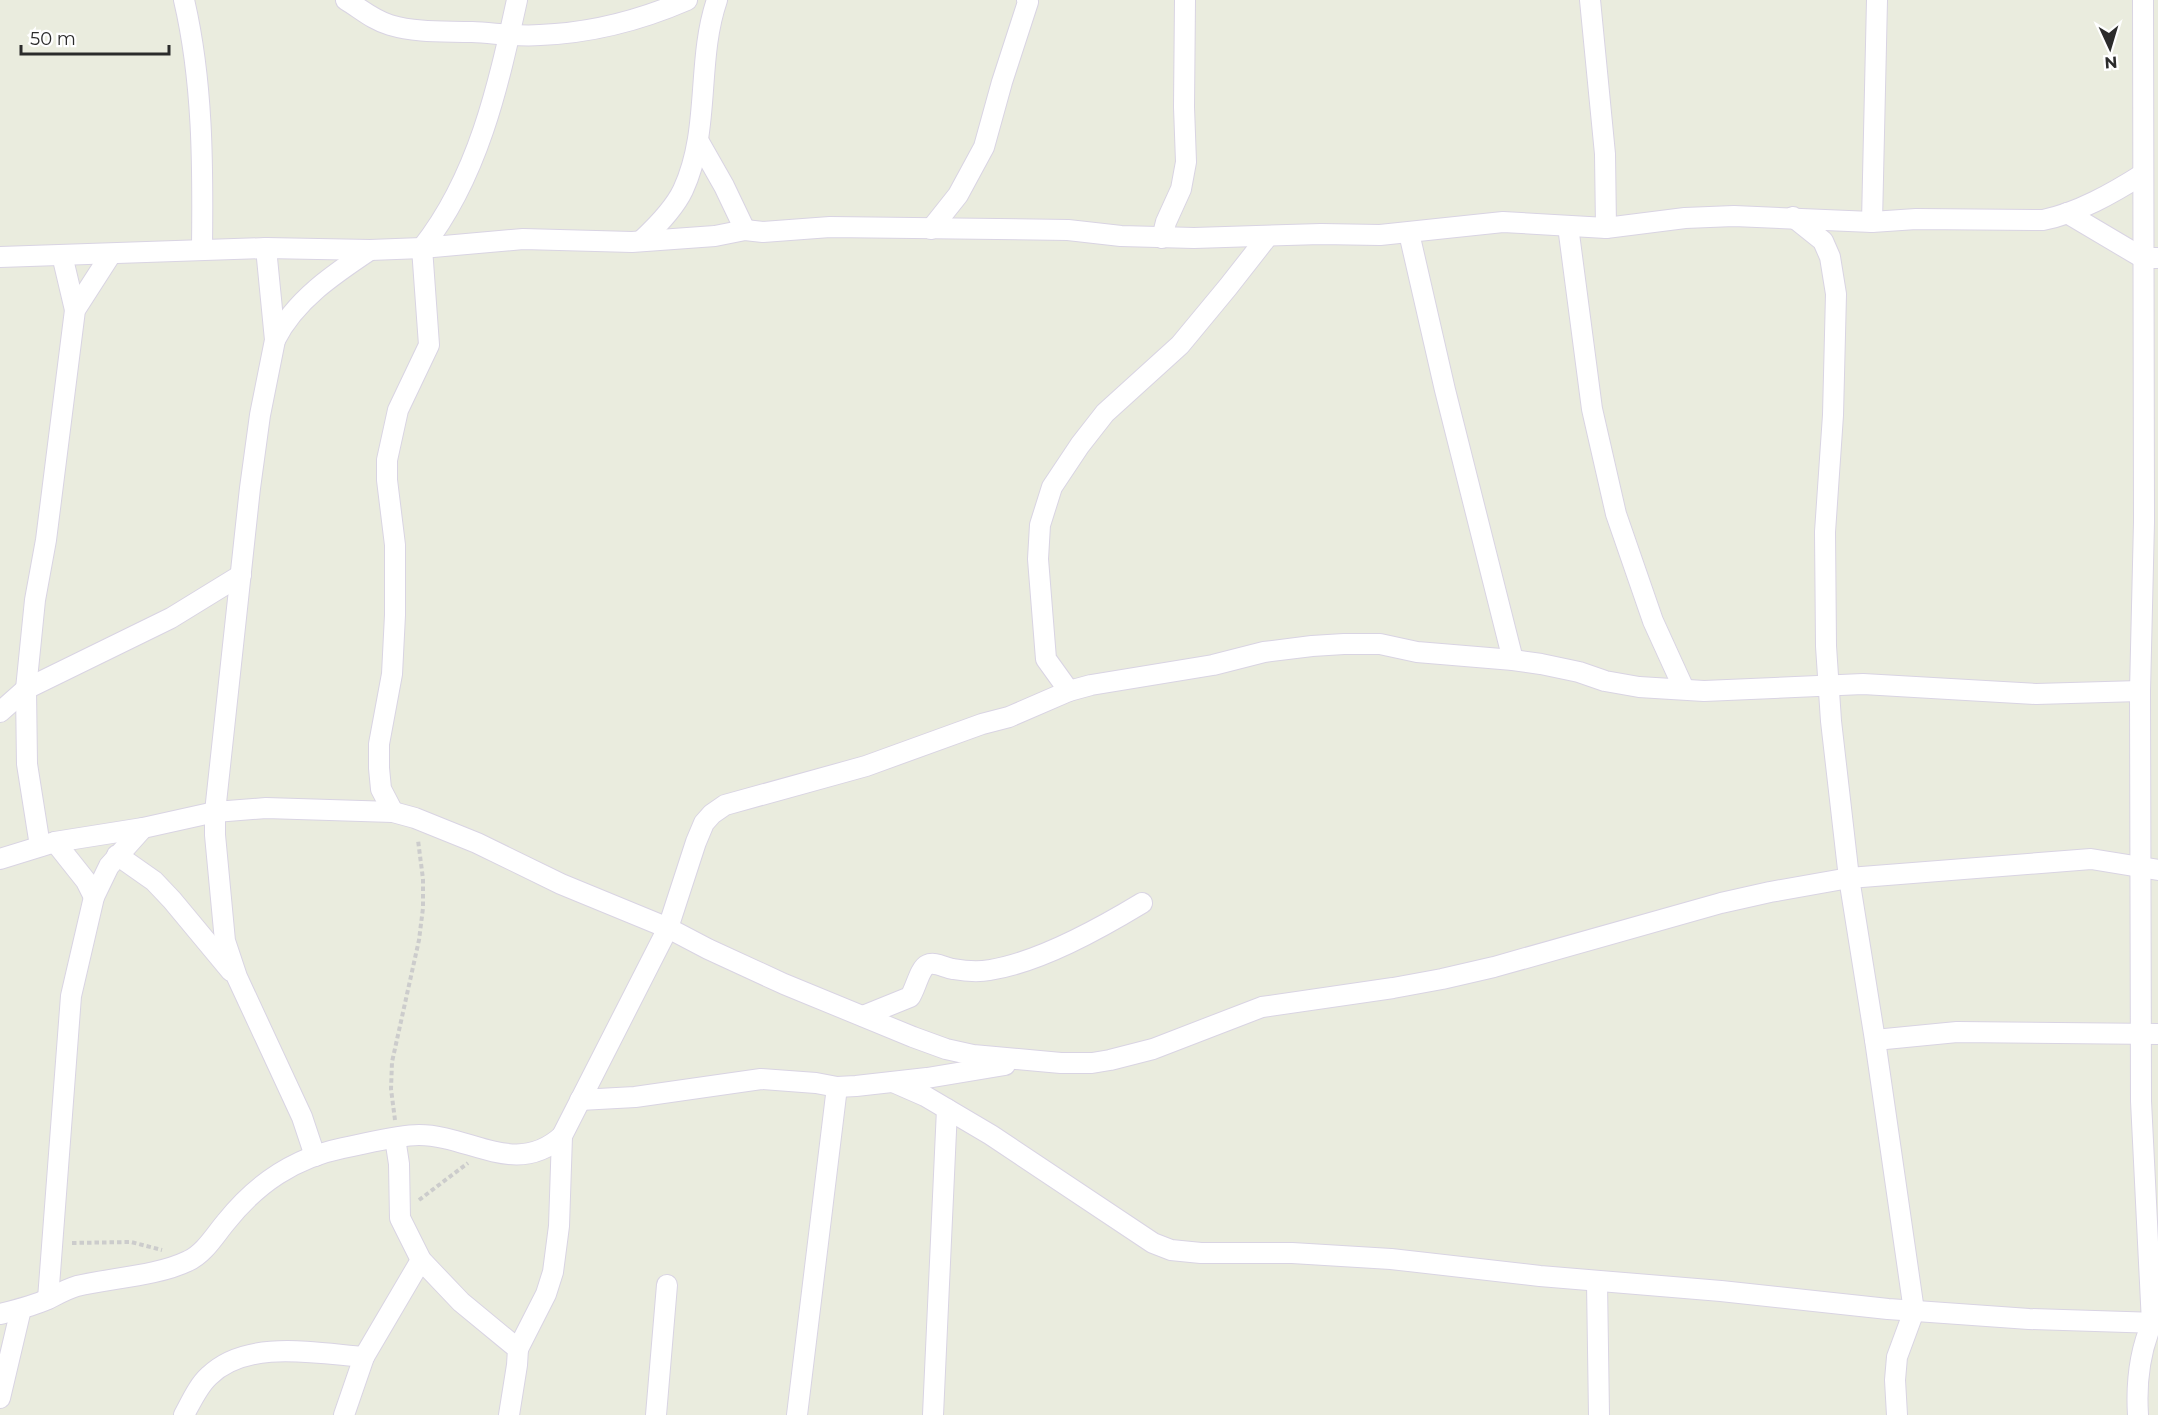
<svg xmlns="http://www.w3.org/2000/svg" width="2158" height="1415" font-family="Montserrat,sans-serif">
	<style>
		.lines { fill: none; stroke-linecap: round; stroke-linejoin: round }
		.minor-casing { stroke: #d9d4e3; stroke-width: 22 }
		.path { stroke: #ccc; stroke-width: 4; stroke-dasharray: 4.5 3; stroke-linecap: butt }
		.minor { stroke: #fff; stroke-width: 20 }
	</style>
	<rect width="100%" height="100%" fill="#eaecde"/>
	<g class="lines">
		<g class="minor-casing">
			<g id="minor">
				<path d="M 184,0 C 203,81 203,166 202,249"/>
				<path d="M 346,0 C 361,9 373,20 390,25 C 417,33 444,31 472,32 C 495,33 518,37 540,35 C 590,33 641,20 687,0"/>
				<path d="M 1590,0 L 1605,154 L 1606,228"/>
				<path d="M 699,142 L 724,186 L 745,230"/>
				<path d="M 2067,213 L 2143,258 L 2158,258"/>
				<path d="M 1793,217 L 1823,241 L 1830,257 L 1836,294 L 1833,415 L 1825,532 L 1826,646 L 1831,721 L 1849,878 L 1875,1040 L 1914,1311 L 1897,1357 L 1895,1380 L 1897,1415"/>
				<path d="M 1872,222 L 1877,0"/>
				<path d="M 1568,226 L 1592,409 L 1616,514 L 1653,621 L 1684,689"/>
				<path d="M 931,229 L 958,195 L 984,147 L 1002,82 L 1028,2 L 1027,0"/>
				<path d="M 1409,233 L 1445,390 L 1513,660"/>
				<path d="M 1162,238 L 1166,222 L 1181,189 L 1186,162 L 1184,107 L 1185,0"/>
				<path d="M 642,240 C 657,226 674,209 683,190 C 711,130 696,61 717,0"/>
				<path d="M 266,248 L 275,340 L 260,415 L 250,488 L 215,812 L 215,835 L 225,941 L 237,977 L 302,1117 L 315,1156"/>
				<path d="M 62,255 L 75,310"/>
				<path d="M 0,257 L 266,248 L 370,250 L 422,248 L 523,239 L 632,242 L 715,236 L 745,230 L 763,232 L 830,227 L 1068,230 L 1121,236 L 1194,238 L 1321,234 L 1380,235 L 1503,222 L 1606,228 L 1685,218 L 1734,216 L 1872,222 L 1916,219 L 2043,220 C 2078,213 2113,193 2143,174"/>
				<path d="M 275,340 C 295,300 334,274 370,250"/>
				<path d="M 1069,691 L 1046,659 L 1038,559 L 1040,525 L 1052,487 L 1080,445 L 1105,413 L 1180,345 L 1228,287 L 1268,236"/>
				<path d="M 0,712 L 26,689 L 171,618 L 241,575"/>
				<path d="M 393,812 L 381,789 L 379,768 L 379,744 L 392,674 L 395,615 L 395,545 L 387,480 L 387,460 L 398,410 L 429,345 L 422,248 C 478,177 498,87 517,0"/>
				<path d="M 55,842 L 86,881 L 94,897"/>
				<path d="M 40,846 L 27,764 L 26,689 L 35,600 L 46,540 L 75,310 L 111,254"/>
				<path d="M 117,855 L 154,881 L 172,900 L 231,971"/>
				<path d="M 0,859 L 55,842 L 143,828 L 215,812 L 266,808 L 393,812 L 415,818 L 477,843 L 561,884 L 668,928 L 708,949 L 784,984 L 913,1037 L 946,1049 L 973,1055 L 1061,1063 L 1092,1063 L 1110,1060 L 1153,1049 L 1262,1007 L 1393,988 L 1442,979 L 1494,967 L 1721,903 L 1770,892 L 1849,878 L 2091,859 L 2158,870"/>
				<path d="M 863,1016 L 910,997 C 915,990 920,968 927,965 C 935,961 945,968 953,969 C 964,971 980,972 990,970 C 1040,962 1099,929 1142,903"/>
				<path d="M 1875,1040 L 1957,1032 L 2158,1034"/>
				<path d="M 893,1082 L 925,1096 L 991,1135 L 1153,1243 L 1171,1250 L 1201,1253 L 1292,1253 L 1391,1259 L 1540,1276 L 1721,1291 L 1888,1309 L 2029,1319 L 2158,1323"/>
				<path d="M 580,1100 L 635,1097 L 761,1079 L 816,1083 L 837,1087 L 856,1086 L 927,1078 L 1005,1065"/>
				<path d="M 395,1138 L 399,1164 L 400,1218 L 421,1260 L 461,1302 L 518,1349 L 517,1365 L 509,1415"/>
				<path d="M 1597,1282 L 1599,1415"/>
				<path d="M 48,1299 L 71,996 L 94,897 L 109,866 L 143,828"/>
				<path d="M 0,1314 C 16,1310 33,1306 48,1299 C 58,1294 67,1289 77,1286 C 111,1278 157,1276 188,1261 C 204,1254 215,1235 226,1222 C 257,1183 294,1158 343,1148 C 365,1144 396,1135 419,1135 C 470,1135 516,1178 562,1136"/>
				<path d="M 518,1349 L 546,1294 L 553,1272 L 559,1226 L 562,1136 L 668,928 L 696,842 L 704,823 L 712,814 L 725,805 L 866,766 L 982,724 L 1009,717 L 1069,691 L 1091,685 L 1213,665 L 1264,652 L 1312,646 L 1344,644 L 1380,644 L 1417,652 L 1513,660 L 1541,664 L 1579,672 L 1605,681 L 1639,687 L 1704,691 L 1863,684 L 2036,694 L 2140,691"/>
				<path d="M 0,1398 L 21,1309"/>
				<path d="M 184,1415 C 191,1402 198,1386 209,1376 C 247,1339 315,1353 364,1357 L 421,1260"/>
				<path d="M 344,1415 L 364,1357"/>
				<path d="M 656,1415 L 667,1285"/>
				<path d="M 797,1415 L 837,1087"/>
				<path d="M 933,1415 L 947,1109"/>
				<path d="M 2138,1415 C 2136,1383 2139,1353 2152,1323 L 2141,1101 L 2140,691 L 2144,522 L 2143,0"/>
			</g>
		</g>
		<g class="path">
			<path d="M 395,1120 L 391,1089 L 392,1062 L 419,940 L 423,908 L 423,879 L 418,840"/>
			<path d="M 419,1200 L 468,1163"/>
			<path d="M 72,1243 L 131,1242 L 162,1250"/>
		</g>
		<use href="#minor" class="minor"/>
	</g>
	<g transform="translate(2110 48) rotate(176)" stroke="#ffffff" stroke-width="4.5" paint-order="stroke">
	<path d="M0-4.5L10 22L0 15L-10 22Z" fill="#2b2b2b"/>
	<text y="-9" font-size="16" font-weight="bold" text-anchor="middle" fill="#2b2b2b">N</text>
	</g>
	<path d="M21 45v9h148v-9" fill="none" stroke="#2b2b2b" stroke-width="3"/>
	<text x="30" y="45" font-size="18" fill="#2b2b2b" stroke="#ffffff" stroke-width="4.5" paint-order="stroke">50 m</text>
</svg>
